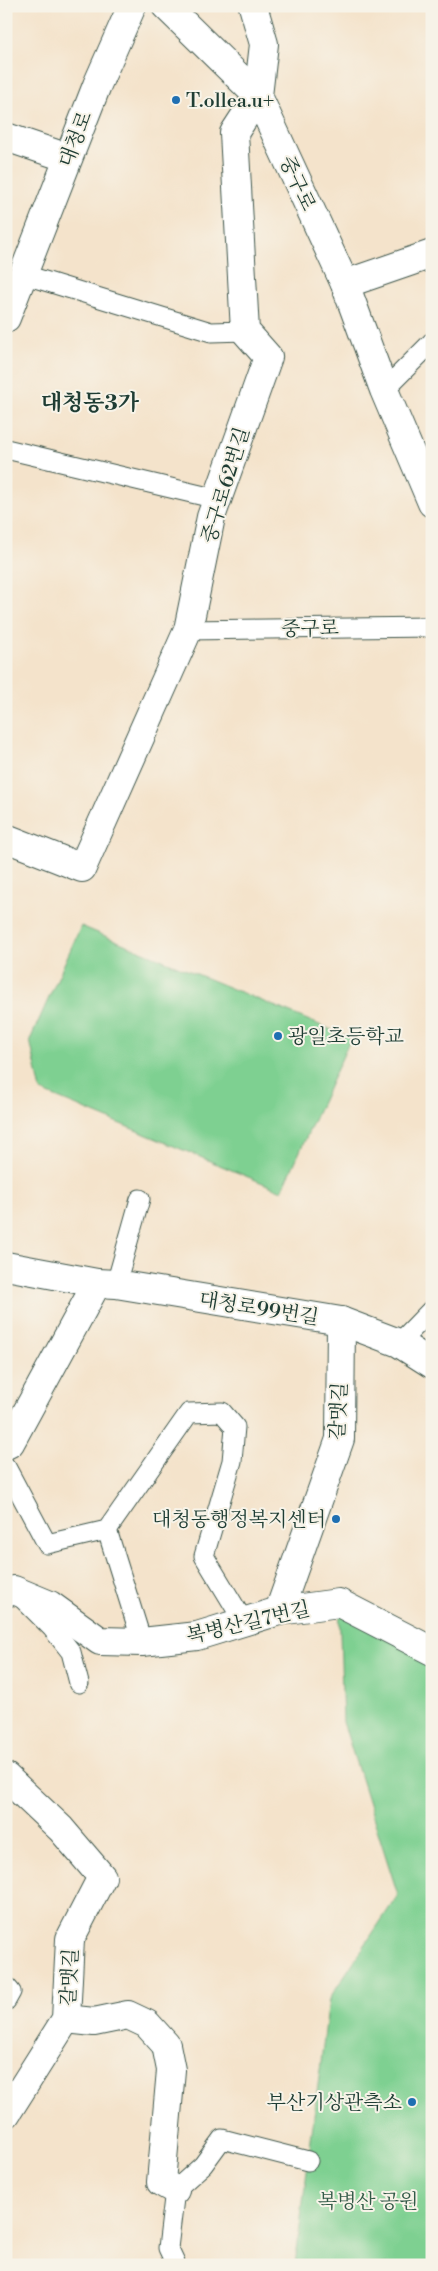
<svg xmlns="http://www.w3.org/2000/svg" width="438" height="2271" font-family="'Libre Bodoni','Noto Serif KR',serif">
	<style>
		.green { fill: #7ed091; stroke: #4e8662 }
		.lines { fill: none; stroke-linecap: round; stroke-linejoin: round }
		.lane-casing { stroke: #3f564b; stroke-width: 21 }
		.street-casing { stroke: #3f564b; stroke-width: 30 }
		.secondary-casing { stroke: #3f564b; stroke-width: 30 }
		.lane { stroke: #fff; stroke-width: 19 }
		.street { stroke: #fff; stroke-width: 28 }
		.secondary { stroke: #fff; stroke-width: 28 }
		.poi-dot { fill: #1f6fb2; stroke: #f7f3e8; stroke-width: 2 }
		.labels { text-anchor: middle; stroke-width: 4; stroke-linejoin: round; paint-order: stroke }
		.poi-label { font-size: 20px; fill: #1f3d34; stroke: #f7f3e8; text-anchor: start }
		.street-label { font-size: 20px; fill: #1f3d34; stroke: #f7f3e8 }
		.park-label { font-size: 20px; fill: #325a47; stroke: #f7f3e8 }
		.quarter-label { font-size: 22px; font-weight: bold; fill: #1f3d34; stroke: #f7f3e8 }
	</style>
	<rect width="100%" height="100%" fill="#f7f3e8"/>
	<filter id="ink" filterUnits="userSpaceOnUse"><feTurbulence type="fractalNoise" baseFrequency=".02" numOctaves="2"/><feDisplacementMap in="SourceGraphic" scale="10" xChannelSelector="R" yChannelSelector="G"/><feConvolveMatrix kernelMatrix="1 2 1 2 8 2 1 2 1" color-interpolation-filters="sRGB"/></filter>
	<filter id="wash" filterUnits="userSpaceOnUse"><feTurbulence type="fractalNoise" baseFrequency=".0096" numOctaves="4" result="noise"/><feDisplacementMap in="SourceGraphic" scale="20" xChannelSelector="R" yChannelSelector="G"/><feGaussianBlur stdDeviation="1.12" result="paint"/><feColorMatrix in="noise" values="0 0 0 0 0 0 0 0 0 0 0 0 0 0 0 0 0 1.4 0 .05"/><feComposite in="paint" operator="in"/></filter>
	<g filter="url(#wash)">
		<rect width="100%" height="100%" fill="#f4e3cb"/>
		<g class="green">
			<path d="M 81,926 L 351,1038 L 282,1191 L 41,1091 L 30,1040 Z"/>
			<path d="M 339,1603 L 432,1651 L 432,2265 L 295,2265 L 329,1999 L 398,1895 L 343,1722 Z"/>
		</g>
	</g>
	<g filter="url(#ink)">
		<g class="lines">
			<g class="lane-casing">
				<g id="lane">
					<path d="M 22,274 L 211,332 L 245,331"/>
					<path d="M 384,390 L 432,342"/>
					<path d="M 6,449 L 217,499"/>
					<path d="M 188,630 L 432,627"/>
					<path d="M 116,1284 L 140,1199"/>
					<path d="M 399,1343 L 432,1309"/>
					<path d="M 6,1467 L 47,1544 L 107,1530 L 189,1413 L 222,1412 L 235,1427 L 232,1461 L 204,1556 L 244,1622"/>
					<path d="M 107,1530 L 142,1642"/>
					<path d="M 22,1598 L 52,1628 L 71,1652 L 79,1683"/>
					<path d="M 6,1986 L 11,1992 L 6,2001"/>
					<path d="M 176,2265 L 168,2248 L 175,2190 L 203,2165 L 222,2139 L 308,2161"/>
				</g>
			</g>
			<g class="street-casing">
				<g id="street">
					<path d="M 6,137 L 68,158"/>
					<path d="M 345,284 L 432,254"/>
					<path d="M 6,838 L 82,868 L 188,630 L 211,517 L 268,357 L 245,331 L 234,133 L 258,96"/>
					<path d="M 6,1266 L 97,1283 L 116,1284 L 341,1321 L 399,1343 L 432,1364"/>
					<path d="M 6,1445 L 10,1443 L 97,1283"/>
					<path d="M 6,1593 L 14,1590 L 50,1605 L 100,1641 L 142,1642 L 197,1636 L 279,1611 L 339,1603 L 432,1651"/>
					<path d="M 279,1611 L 340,1439 L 341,1321"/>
					<path d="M 6,1777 L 61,1829 L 102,1877 L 70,1939 L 66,2019 L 6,2114"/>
					<path d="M 66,2019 L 94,2022 L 128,2015 L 147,2024 L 166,2045 L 171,2070 L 161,2182 L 175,2190"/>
				</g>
			</g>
			<g class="secondary-casing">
				<g id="secondary">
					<path d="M 166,6 L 258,96 L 345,284 L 384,390 L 432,503"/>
					<path d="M 253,6 L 264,44 L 258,96"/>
					<path d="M 6,318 L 97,85 L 132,6"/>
				</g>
			</g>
			<use href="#lane" class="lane"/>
			<use href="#street" class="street"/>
			<use href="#secondary" class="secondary"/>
		</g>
	</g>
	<g class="poi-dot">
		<circle cx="176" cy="100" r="5"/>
		<circle cx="278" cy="1036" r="5"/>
		<circle cx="336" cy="1519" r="5"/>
		<circle cx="412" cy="2102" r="5"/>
	</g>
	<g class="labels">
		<g class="poi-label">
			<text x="186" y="107">T.ollea.u+</text>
			<text x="288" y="1043">광일초등학교</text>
			<text x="326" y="1526" text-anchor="end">대청동행정복지센터</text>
			<text x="402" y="2109" text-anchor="end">부산기상관측소</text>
		</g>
		<g class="street-label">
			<text transform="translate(75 139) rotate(-69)" y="7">대청로</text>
			<text transform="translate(298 183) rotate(65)" y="7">중구로</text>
			<text transform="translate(225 485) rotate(-73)" y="7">중구로62번길</text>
			<text transform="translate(310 628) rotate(-1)" y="7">중구로</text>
			<text transform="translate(259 1308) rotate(9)" y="7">대청로99번길</text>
			<text transform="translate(338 1411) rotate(-87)" y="7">갈맷길</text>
			<text transform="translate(248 1622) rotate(-13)" y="7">복병산길7번길</text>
			<text transform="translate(69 1977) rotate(-87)" y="7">갈맷길</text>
		</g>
		<g class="park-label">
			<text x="368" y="2208">복병산 공원</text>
		</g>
		<g class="quarter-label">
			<text x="90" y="410">대청동3가</text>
		</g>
	</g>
	<rect width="438" height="2271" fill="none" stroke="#f7f3e8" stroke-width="25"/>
</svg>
